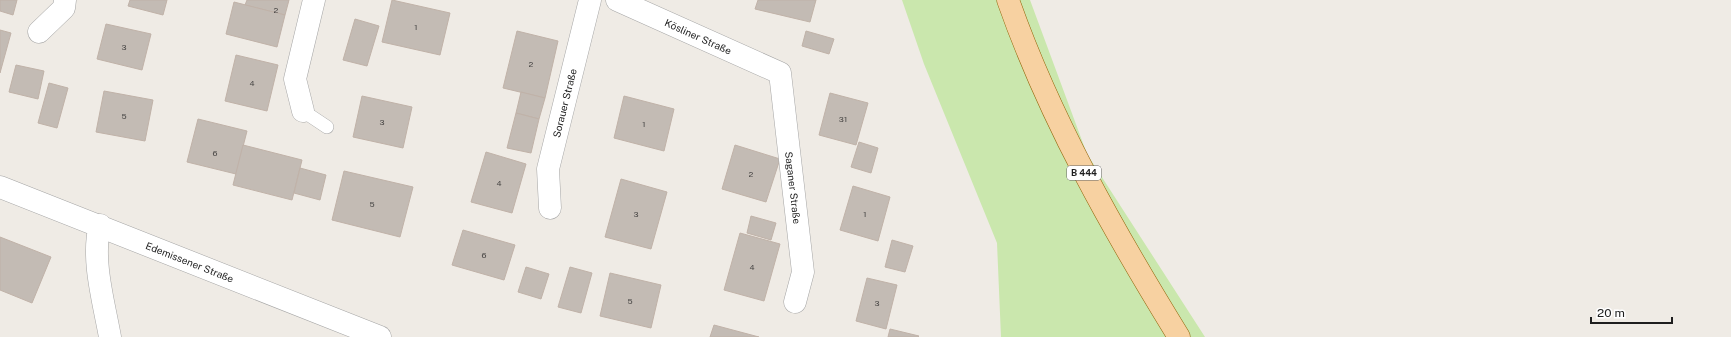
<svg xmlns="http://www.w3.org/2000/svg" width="1731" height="337" font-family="'Public Sans',sans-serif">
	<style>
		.grass { fill: #cae7ad }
		.building { fill: #c3bbb4; stroke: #c0b2a8 }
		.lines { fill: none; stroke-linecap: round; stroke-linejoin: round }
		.service-casing { stroke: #a5a5a5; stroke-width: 14 }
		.minor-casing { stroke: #a5a5a5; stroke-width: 23 }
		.primary-casing { stroke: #916207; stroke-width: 23 }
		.service { stroke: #fff; stroke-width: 13 }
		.minor { stroke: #fff; stroke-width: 22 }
		.primary { stroke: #f7d1a1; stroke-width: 22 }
		.labels { text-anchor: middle; stroke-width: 3; stroke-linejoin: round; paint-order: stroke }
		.number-label { font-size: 8px; fill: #474544 }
		.shield { fill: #fff; stroke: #626262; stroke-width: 1 }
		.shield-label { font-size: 9px; font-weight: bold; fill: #1e1e1e }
		.street-label { font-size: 10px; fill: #1e1e1e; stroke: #fff }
	</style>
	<rect width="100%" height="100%" fill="#efebe5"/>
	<path class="grass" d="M 902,0 L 1030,0 L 1087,154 L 1205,337 L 1001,337 L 997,243 L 924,64 Z"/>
	<g class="building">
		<path d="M 0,0 L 17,0 L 13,15 L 0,11 Z"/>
		<path d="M 130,0 L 167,0 L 163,15 L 128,6 Z"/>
		<path d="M 247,0 L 289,0 L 285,15 L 245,5 Z"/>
		<path d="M 392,0 L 450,13 L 440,55 L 382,42 Z"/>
		<path d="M 758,0 L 816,0 L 810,22 L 755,9 Z"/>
		<path d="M 234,2 L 285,15 L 277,47 L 226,34 Z"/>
		<path d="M 355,19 L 379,26 L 367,66 L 343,60 Z"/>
		<path d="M 106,24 L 151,34 L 142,70 L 97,59 Z"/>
		<path d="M 0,30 L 11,33 L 0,73 Z"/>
		<path d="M 517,31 L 558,41 L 545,98 L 503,88 Z"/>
		<path d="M 806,31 L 834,39 L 829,54 L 802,46 Z"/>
		<path d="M 236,55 L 278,65 L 267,111 L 225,101 Z"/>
		<path d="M 16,65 L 44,71 L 38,99 L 9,92 Z"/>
		<path d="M 49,83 L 68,88 L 57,128 L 38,123 Z"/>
		<path d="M 104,91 L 153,100 L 145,141 L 96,132 Z"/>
		<path d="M 521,92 L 545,98 L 539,119 L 516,113 Z"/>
		<path d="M 830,93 L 868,103 L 856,145 L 819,135 Z"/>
		<path d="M 362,96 L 412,107 L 403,148 L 353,137 Z"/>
		<path d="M 624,96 L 674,109 L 664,151 L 614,138 Z"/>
		<path d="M 516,113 L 539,119 L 531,153 L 507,148 Z"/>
		<path d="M 198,119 L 247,131 L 236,174 L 187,162 Z"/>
		<path d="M 859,142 L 878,148 L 871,173 L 851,167 Z"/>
		<path d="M 243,145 L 302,160 L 292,200 L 233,185 Z"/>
		<path d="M 735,145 L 780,159 L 766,202 L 722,189 Z"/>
		<path d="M 486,152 L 526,164 L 512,213 L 471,202 Z"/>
		<path d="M 300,168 L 326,175 L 320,200 L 294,193 Z"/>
		<path d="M 344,171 L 413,187 L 400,237 L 332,220 Z"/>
		<path d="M 621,179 L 667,192 L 651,249 L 605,237 Z"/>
		<path d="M 853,186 L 890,197 L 878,241 L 840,230 Z"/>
		<path d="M 751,216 L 776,223 L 771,240 L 747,233 Z"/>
		<path d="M 463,230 L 515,245 L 504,280 L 452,265 Z"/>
		<path d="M 740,233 L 780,244 L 764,301 L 724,290 Z"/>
		<path d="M 0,237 L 51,257 L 32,303 L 0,290 Z"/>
		<path d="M 892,240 L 913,246 L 905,272 L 885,267 Z"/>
		<path d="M 526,267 L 549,274 L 541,299 L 518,292 Z"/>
		<path d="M 570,267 L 592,273 L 581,313 L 558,307 Z"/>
		<path d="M 610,273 L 661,285 L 651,328 L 600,316 Z"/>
		<path d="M 867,278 L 897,285 L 886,329 L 856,321 Z"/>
		<path d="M 714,325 L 759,337 L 710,337 Z"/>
		<path d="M 890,329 L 919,336 L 918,337 L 888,337 Z"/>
	</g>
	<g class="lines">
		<g class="service-casing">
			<path id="service" d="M 303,111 L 327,127"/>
		</g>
		<g class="minor-casing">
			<g id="minor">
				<path id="s1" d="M 617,0 L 780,73 L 803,272 L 795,302"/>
				<path d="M 39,32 L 64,8 L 65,0"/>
				<path d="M 303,111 L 295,79 L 314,0"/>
				<path id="s2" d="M 0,187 L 380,337"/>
				<path id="s3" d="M 550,208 L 548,169 L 590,0"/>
				<path d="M 100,225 C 91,259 104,303 110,337"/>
			</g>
		</g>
		<g class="primary-casing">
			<path id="primary" d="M 1008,0 C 1050,119 1113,230 1179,337"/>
		</g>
		<use href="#service" class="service"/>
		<use href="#minor" class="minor"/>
		<use href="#primary" class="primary"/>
	</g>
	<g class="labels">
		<g class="number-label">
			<text x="276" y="13">2</text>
			<text x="416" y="30">1</text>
			<text x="124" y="50">3</text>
			<text x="531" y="67">2</text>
			<text x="252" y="86">4</text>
			<text x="124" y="119">5</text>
			<text x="843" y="122">31</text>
			<text x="382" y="125">3</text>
			<text x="644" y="127">1</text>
			<text x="215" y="156">6</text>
			<text x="751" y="177">2</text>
			<text x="499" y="186">4</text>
			<text x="372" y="207">5</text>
			<text x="636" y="217">3</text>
			<text x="865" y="217">1</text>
			<text x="484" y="258">6</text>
			<text x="752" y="270">4</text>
			<text x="630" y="304">5</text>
			<text x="877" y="306">3</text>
		</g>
		<rect class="shield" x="1067" y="166" width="34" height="14" rx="3"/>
		<g class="shield-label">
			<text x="1084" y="176">B 444</text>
		</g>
		<g class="street-label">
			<text dy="4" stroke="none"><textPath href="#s1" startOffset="89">Kösliner Straße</textPath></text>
			<text dy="4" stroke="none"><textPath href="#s3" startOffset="107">Sorauer Straße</textPath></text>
			<text dy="4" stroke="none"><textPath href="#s1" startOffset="294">Saganer Straße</textPath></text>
			<text dy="4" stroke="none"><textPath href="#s2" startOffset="204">Edemissener Straße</textPath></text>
		</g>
	</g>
	<path d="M1591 317v6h81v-6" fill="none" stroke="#1e1e1e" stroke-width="2"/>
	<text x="1597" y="317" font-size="12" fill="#1e1e1e" stroke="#ffffff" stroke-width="3" paint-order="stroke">20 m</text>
</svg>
